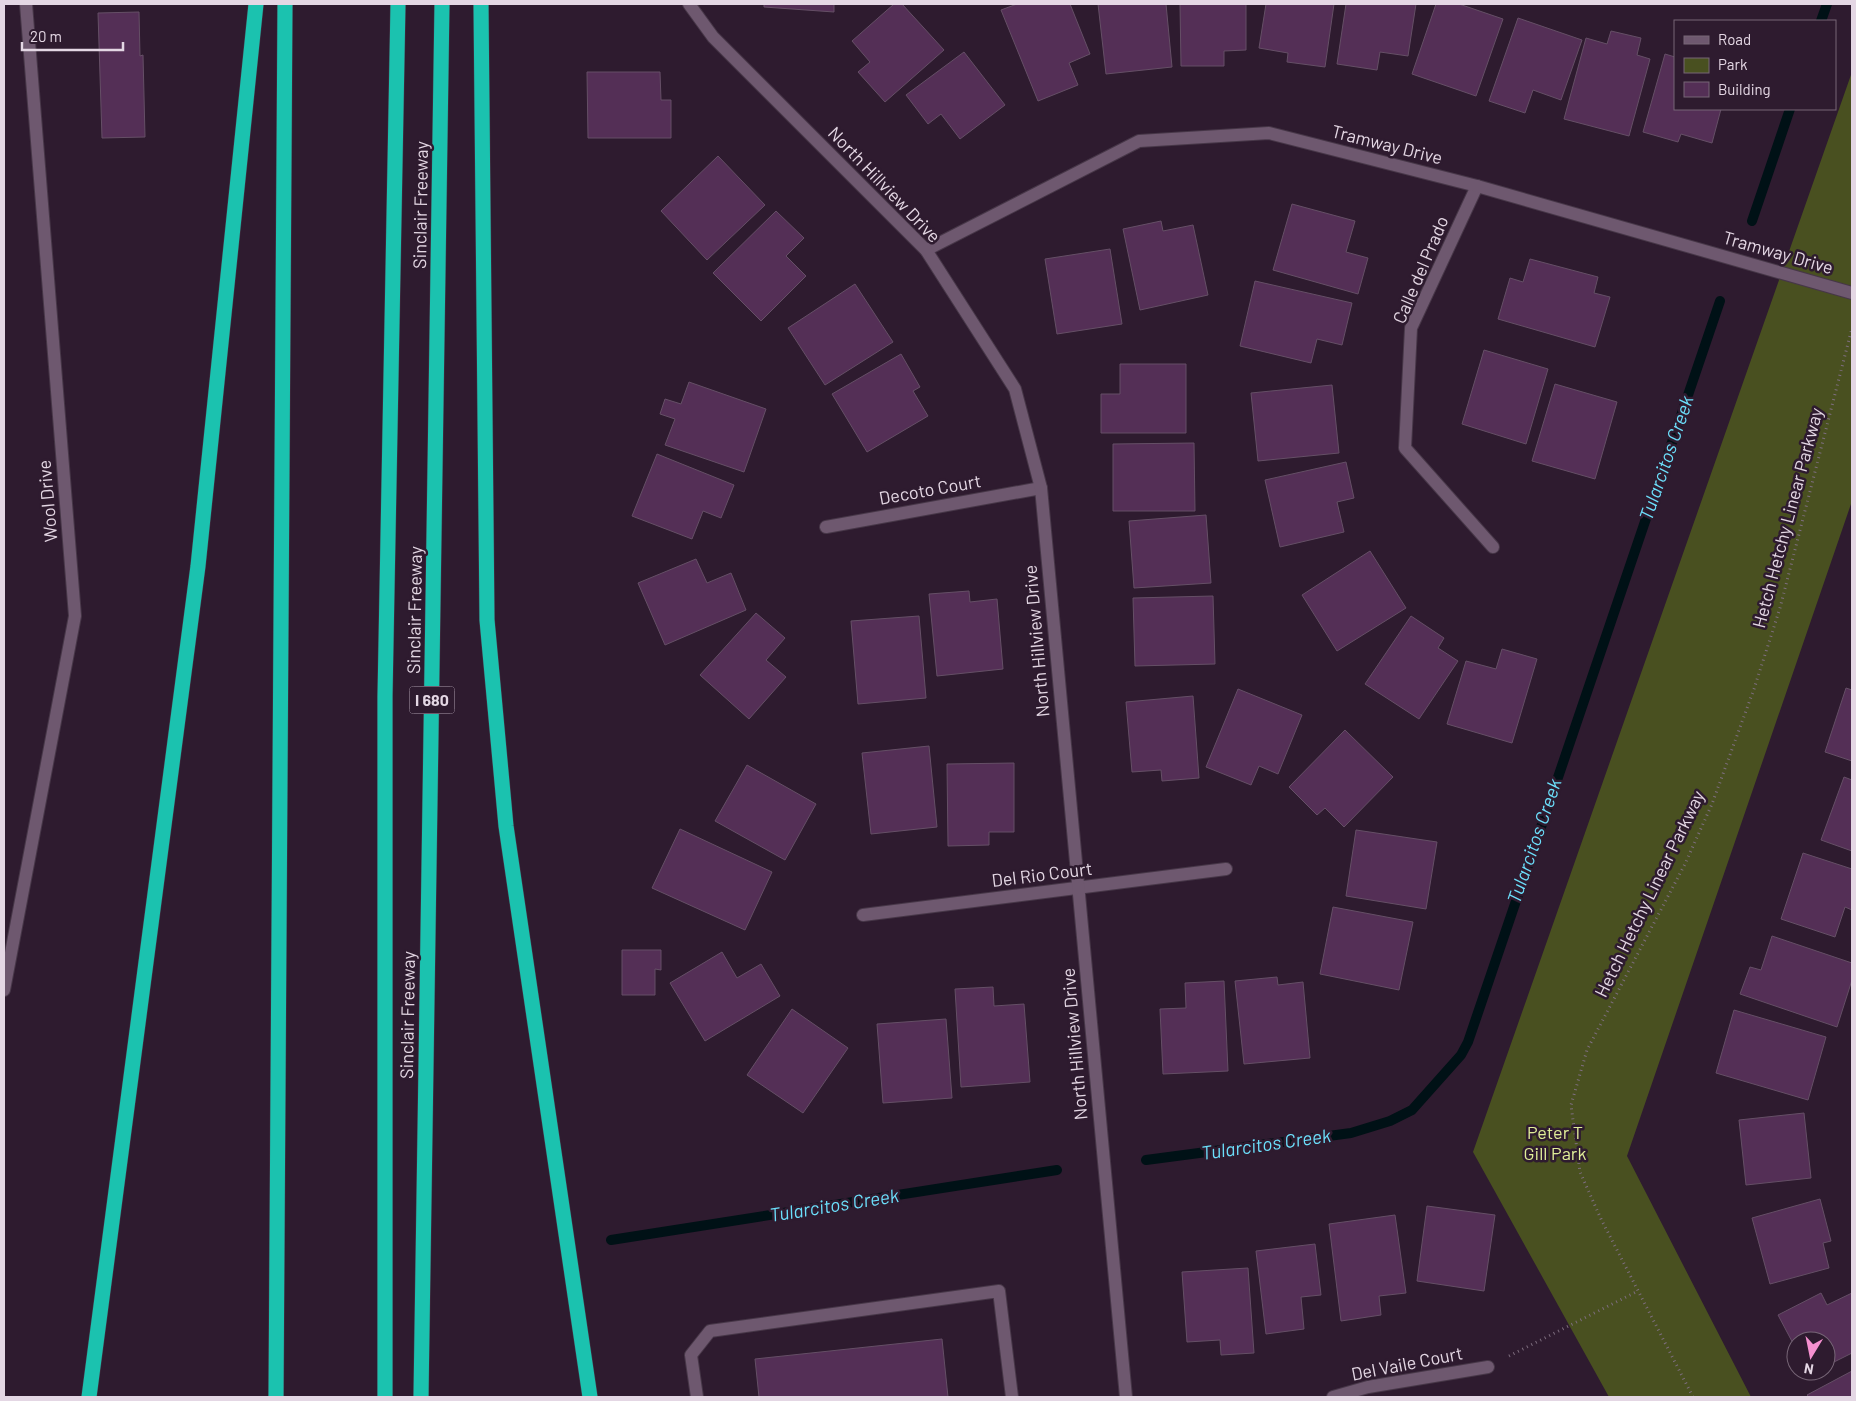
<svg xmlns="http://www.w3.org/2000/svg" width="1856" height="1401" font-family="Barlow,sans-serif">
	<style>
		.green { fill: #495020 }
		.lines { fill: none; stroke-linecap: round; stroke-linejoin: round }
		.stream { stroke: #001116; stroke-width: 10 }
		.building { fill: #542f56; stroke: #654f66 }
		.lane-casing { stroke: #473748; stroke-width: 14 }
		.street-casing { stroke: #473748; stroke-width: 14 }
		.secondary-casing { stroke: #473748; stroke-width: 14 }
		.highway-casing { stroke: #473748; stroke-width: 16 }
		.path { stroke: #7e6e7f; stroke-width: 3; stroke-dasharray: 1 4; stroke-linecap: butt }
		.lane { stroke: #6e586f; stroke-width: 12 }
		.street { stroke: #6e586f; stroke-width: 12 }
		.secondary { stroke: #6e586f; stroke-width: 12 }
		.highway { stroke: #1bc2af; stroke-width: 15 }
		.labels { text-anchor: middle; stroke-width: 5; stroke-linejoin: round; paint-order: stroke }
		.shield { fill: #2e1b2f; stroke: #ad9fae; stroke-width: 1 }
		.shield-label { font-size: 16px; font-weight: bold; fill: #e4d7e4 }
		.street-label { font-size: 18px; fill: #e4d7e4; stroke: #2e1b2f }
		.park-label { font-size: 18px; fill: #e0ee98; stroke: #2e1b2f }
		.water-label { font-size: 19px; font-style: italic; fill: #6cdffb; stroke: #2e1b2f }
	</style>
	<rect width="100%" height="100%" fill="#2e1b2f"/>
	<path class="green" d="M 1852,72 L 1852,501 L 1627,1156 L 1751,1397 L 1609,1397 L 1473,1152 Z"/>
	<g class="lines">
		<g class="stream">
			<path d="M 1821,21 L 1827,4"/>
			<path d="M 1752,221 L 1790,109"/>
			<path d="M 1146,1160 L 1351,1133 L 1390,1121 L 1412,1110 L 1461,1055 L 1468,1042 L 1720,301"/>
			<path d="M 611,1240 L 1057,1170"/>
		</g>
	</g>
	<g class="building">
		<path d="M 764,4 L 834,4 L 834,12 L 764,7 Z"/>
		<path d="M 894,4 L 902,4 L 944,50 L 885,102 L 858,72 L 870,62 L 852,41 Z"/>
		<path d="M 1017,4 L 1070,4 L 1090,54 L 1069,63 L 1078,85 L 1038,101 L 1001,10 Z"/>
		<path d="M 1098,4 L 1166,4 L 1172,67 L 1106,74 Z"/>
		<path d="M 1180,4 L 1246,4 L 1246,50 L 1224,51 L 1224,66 L 1181,66 Z"/>
		<path d="M 1266,4 L 1334,4 L 1325,67 L 1287,62 L 1288,53 L 1259,48 Z"/>
		<path d="M 1346,4 L 1416,4 L 1408,56 L 1380,52 L 1377,70 L 1337,64 Z"/>
		<path d="M 1436,4 L 1459,4 L 1503,19 L 1476,96 L 1412,74 Z"/>
		<path d="M 139,12 L 140,56 L 143,55 L 145,137 L 102,138 L 98,13 Z"/>
		<path d="M 1518,18 L 1582,40 L 1561,100 L 1533,90 L 1525,113 L 1489,101 Z"/>
		<path d="M 1611,31 L 1641,38 L 1637,55 L 1650,59 L 1629,136 L 1564,119 L 1586,38 L 1607,44 Z"/>
		<path d="M 964,52 L 1005,105 L 960,139 L 941,114 L 928,124 L 906,95 Z"/>
		<path d="M 1665,54 L 1675,57 L 1675,109 L 1721,109 L 1712,143 L 1681,134 L 1678,142 L 1643,132 Z"/>
		<path d="M 587,72 L 660,72 L 661,100 L 671,100 L 671,138 L 588,138 Z"/>
		<path d="M 718,156 L 765,205 L 707,260 L 661,211 Z"/>
		<path d="M 1292,204 L 1355,221 L 1346,252 L 1368,258 L 1358,294 L 1273,270 Z"/>
		<path d="M 776,211 L 804,238 L 786,256 L 806,276 L 761,321 L 713,273 Z"/>
		<path d="M 1161,221 L 1163,231 L 1193,225 L 1208,295 L 1140,310 L 1123,229 Z"/>
		<path d="M 1110,249 L 1122,324 L 1057,334 L 1045,259 Z"/>
		<path d="M 1530,259 L 1598,277 L 1594,293 L 1610,297 L 1595,347 L 1498,319 L 1510,278 L 1523,282 Z"/>
		<path d="M 1255,281 L 1352,303 L 1342,345 L 1317,339 L 1311,363 L 1240,346 Z"/>
		<path d="M 855,284 L 893,342 L 825,385 L 788,328 Z"/>
		<path d="M 1484,350 L 1548,369 L 1526,444 L 1462,424 Z"/>
		<path d="M 901,354 L 920,387 L 913,391 L 928,416 L 867,452 L 832,394 Z"/>
		<path d="M 1120,364 L 1186,364 L 1186,433 L 1101,433 L 1101,394 L 1120,394 Z"/>
		<path d="M 689,382 L 766,409 L 744,472 L 665,445 L 675,419 L 660,414 L 665,399 L 681,404 Z"/>
		<path d="M 1555,384 L 1617,402 L 1595,479 L 1532,461 Z"/>
		<path d="M 1332,385 L 1339,453 L 1258,461 L 1251,393 Z"/>
		<path d="M 1194,443 L 1195,511 L 1113,511 L 1113,444 Z"/>
		<path d="M 657,454 L 734,485 L 721,518 L 703,511 L 692,539 L 632,516 Z"/>
		<path d="M 1346,462 L 1354,498 L 1337,502 L 1344,532 L 1280,547 L 1265,480 Z"/>
		<path d="M 1206,515 L 1211,583 L 1134,588 L 1129,521 Z"/>
		<path d="M 1370,551 L 1406,608 L 1337,651 L 1302,595 Z"/>
		<path d="M 696,559 L 707,583 L 731,573 L 746,610 L 665,645 L 638,583 Z"/>
		<path d="M 969,591 L 970,602 L 997,599 L 1003,669 L 937,676 L 929,594 Z"/>
		<path d="M 1213,596 L 1215,664 L 1135,666 L 1133,598 Z"/>
		<path d="M 756,613 L 785,638 L 766,660 L 786,677 L 749,719 L 700,675 Z"/>
		<path d="M 919,616 L 926,698 L 858,704 L 851,621 Z"/>
		<path d="M 1411,616 L 1444,638 L 1438,648 L 1458,661 L 1419,719 L 1365,684 Z"/>
		<path d="M 1502,649 L 1537,659 L 1512,743 L 1447,724 L 1466,661 L 1496,669 Z"/>
		<path d="M 1846,688 L 1852,690 L 1852,761 L 1825,752 Z"/>
		<path d="M 1238,689 L 1302,715 L 1278,774 L 1259,766 L 1251,785 L 1206,767 Z"/>
		<path d="M 1193,696 L 1199,778 L 1162,781 L 1161,770 L 1132,772 L 1126,702 Z"/>
		<path d="M 1345,730 L 1393,777 L 1344,827 L 1325,808 L 1317,815 L 1289,787 Z"/>
		<path d="M 929,746 L 937,827 L 871,834 L 862,753 Z"/>
		<path d="M 1014,763 L 1014,832 L 989,832 L 989,845 L 948,846 L 947,764 Z"/>
		<path d="M 747,765 L 816,804 L 785,860 L 715,821 Z"/>
		<path d="M 1844,777 L 1852,780 L 1852,851 L 1821,840 Z"/>
		<path d="M 680,829 L 772,872 L 745,930 L 652,888 Z"/>
		<path d="M 1356,830 L 1437,842 L 1426,909 L 1346,896 Z"/>
		<path d="M 1803,853 L 1852,869 L 1852,910 L 1845,907 L 1835,937 L 1781,919 Z"/>
		<path d="M 1333,907 L 1413,922 L 1399,990 L 1320,974 Z"/>
		<path d="M 1772,936 L 1852,963 L 1852,980 L 1837,1027 L 1740,994 L 1750,967 L 1761,970 Z"/>
		<path d="M 622,950 L 661,950 L 661,970 L 655,969 L 655,995 L 622,995 Z"/>
		<path d="M 722,952 L 737,978 L 761,964 L 780,996 L 705,1041 L 670,983 Z"/>
		<path d="M 1277,977 L 1278,985 L 1303,982 L 1310,1058 L 1244,1064 L 1235,981 Z"/>
		<path d="M 1224,981 L 1228,1071 L 1163,1074 L 1160,1009 L 1186,1008 L 1185,983 Z"/>
		<path d="M 993,987 L 994,1006 L 1024,1004 L 1030,1082 L 961,1087 L 955,989 Z"/>
		<path d="M 792,1009 L 848,1048 L 803,1113 L 747,1075 Z"/>
		<path d="M 1734,1010 L 1826,1037 L 1808,1100 L 1716,1073 Z"/>
		<path d="M 946,1019 L 952,1098 L 883,1103 L 877,1024 Z"/>
		<path d="M 1804,1113 L 1811,1178 L 1746,1185 L 1739,1120 Z"/>
		<path d="M 1820,1199 L 1831,1241 L 1823,1243 L 1829,1268 L 1770,1284 L 1752,1218 Z"/>
		<path d="M 1427,1206 L 1495,1215 L 1484,1291 L 1417,1281 Z"/>
		<path d="M 1395,1215 L 1406,1293 L 1379,1296 L 1381,1315 L 1341,1321 L 1329,1224 Z"/>
		<path d="M 1315,1244 L 1321,1295 L 1301,1297 L 1304,1329 L 1266,1334 L 1256,1251 Z"/>
		<path d="M 1248,1268 L 1254,1353 L 1221,1355 L 1220,1340 L 1187,1342 L 1182,1272 Z"/>
		<path d="M 1821,1293 L 1827,1305 L 1852,1293 L 1852,1353 L 1826,1366 L 1826,1341 L 1796,1341 L 1796,1349 L 1778,1315 Z"/>
		<path d="M 942,1339 L 948,1397 L 759,1397 L 755,1359 Z"/>
		<path d="M 1852,1371 L 1852,1397 L 1809,1397 L 1807,1395 Z"/>
	</g>
	<g class="lines">
		<g class="lane-casing">
			<path id="lane" d="M 697,1397 L 691,1355 L 710,1331 L 999,1291 L 1012,1397"/>
		</g>
		<g class="street-casing">
			<g id="street">
				<path d="M 1477,186 L 1411,328 L 1405,448 L 1493,547"/>
				<path d="M 926,250 L 1139,141 L 1269,133 L 1477,186 L 1852,293"/>
				<path d="M 826,527 L 1041,488"/>
				<path d="M 863,915 L 1226,869"/>
				<path d="M 4,990 L 75,616 L 26,4"/>
				<path d="M 1333,1397 L 1368,1387 L 1488,1367"/>
			</g>
		</g>
		<g class="secondary-casing">
			<path id="secondary" d="M 689,4 L 713,37 L 926,250 L 1015,389 L 1041,488 L 1126,1397"/>
		</g>
		<g class="highway-casing">
			<g id="highway">
				<path d="M 481,4 L 487,620 L 506,826 L 590,1397"/>
				<path d="M 89,1397 L 198,566 L 256,4"/>
				<path d="M 276,1397 L 285,4"/>
				<path d="M 385,1397 L 385,696 L 398,4"/>
				<path d="M 421,1397 L 442,4"/>
			</g>
		</g>
		<g class="path">
			<path d="M 1509,1356 L 1638,1291"/>
			<path d="M 1693,1397 L 1601,1219 L 1580,1172 L 1571,1105 L 1587,1050 L 1685,864 L 1712,804 L 1754,689 L 1780,608 L 1852,328"/>
		</g>
		<use href="#lane" class="lane"/>
		<use href="#street" class="street"/>
		<use href="#secondary" class="secondary"/>
		<use href="#highway" class="highway"/>
	</g>
	<g class="labels">
		<rect class="shield" x="409.5" y="686.5" width="45" height="27" rx="4"/>
		<g class="shield-label">
			<text x="432" y="706">I 680</text>
		</g>
		<g class="street-label">
			<text transform="translate(1387 145) rotate(14)" y="6">Tramway Drive</text>
			<text transform="translate(884 185) rotate(46)" y="6">North Hillview Drive</text>
			<text transform="translate(421 205) rotate(-89)" y="6">Sinclair Freeway</text>
			<text transform="translate(1778 253) rotate(16)" y="6">Tramway Drive</text>
			<text transform="translate(1421 270) rotate(-67)" y="6">Calle del Prado</text>
			<text transform="translate(930 490) rotate(-10)" y="6">Decoto Court</text>
			<text transform="translate(48 501) rotate(-95)" y="6">Wool Drive</text>
			<text transform="translate(1788 518) rotate(-75)" y="6">Hetch Hetchy Linear Parkway</text>
			<text transform="translate(415 610) rotate(-89)" y="6">Sinclair Freeway</text>
			<text transform="translate(1037 641) rotate(-95)" y="6">North Hillview Drive</text>
			<text transform="translate(1042 875) rotate(-7)" y="6">Del Rio Court</text>
			<text transform="translate(1650 894) rotate(-64)" y="6">Hetch Hetchy Linear Parkway</text>
			<text transform="translate(408 1015) rotate(-89)" y="6">Sinclair Freeway</text>
			<text transform="translate(1075 1044) rotate(-95)" y="6">North Hillview Drive</text>
			<text transform="translate(1407 1364) rotate(-11)" y="6">Del Vaile Court</text>
		</g>
		<g class="park-label">
			<text x="1555" y="1139">Peter T<tspan x="1555" dy="21">Gill Park</tspan></text>
		</g>
		<g class="water-label">
			<text transform="translate(1666 458) rotate(-71)" y="7">Tularcitos Creek</text>
			<text transform="translate(1534 841) rotate(-71)" y="7">Tularcitos Creek</text>
			<text transform="translate(1266 1144) rotate(-8)" y="7">Tularcitos Creek</text>
			<text transform="translate(834 1205) rotate(-9)" y="7">Tularcitos Creek</text>
		</g>
	</g>
	<rect width="1856" height="1401" fill="none" stroke="#e4d7e4" stroke-width="10"/>
	<rect x="1674" y="20" width="162" height="90" fill="#2e1b2f" stroke="#776677"/>
	<rect x="1684" y="36" width="25" height="8" fill="#6e586f" stroke="#776677"/>
	<text x="1718" y="45" font-size="15" fill="#e4d7e4">Road</text>
	<rect x="1684" y="58" width="25" height="15" fill="#495020" stroke="#776677"/>
	<text x="1718" y="70" font-size="15" fill="#e4d7e4">Park</text>
	<rect x="1684" y="82" width="25" height="15" fill="#542f56" stroke="#776677"/>
	<text x="1718" y="95" font-size="15" fill="#e4d7e4">Building</text>
	<g transform="translate(1811 1356) rotate(190)"><circle r="24" fill="#2e1b2f" stroke="#776677"/>
	<path d="M0-4L9 19L0 12L-9 19Z" fill="#f690d0"/>
	<text y="-8" font-size="14" font-weight="bold" text-anchor="middle" fill="#e4d7e4">N</text>
	</g>
	<path d="M22 42v8h101v-8" fill="none" stroke="#e4d7e4" stroke-width="2.5"/>
	<text x="30" y="42" font-size="15" fill="#e4d7e4" stroke="#2e1b2f" stroke-width="4" paint-order="stroke">20 m</text>
</svg>
